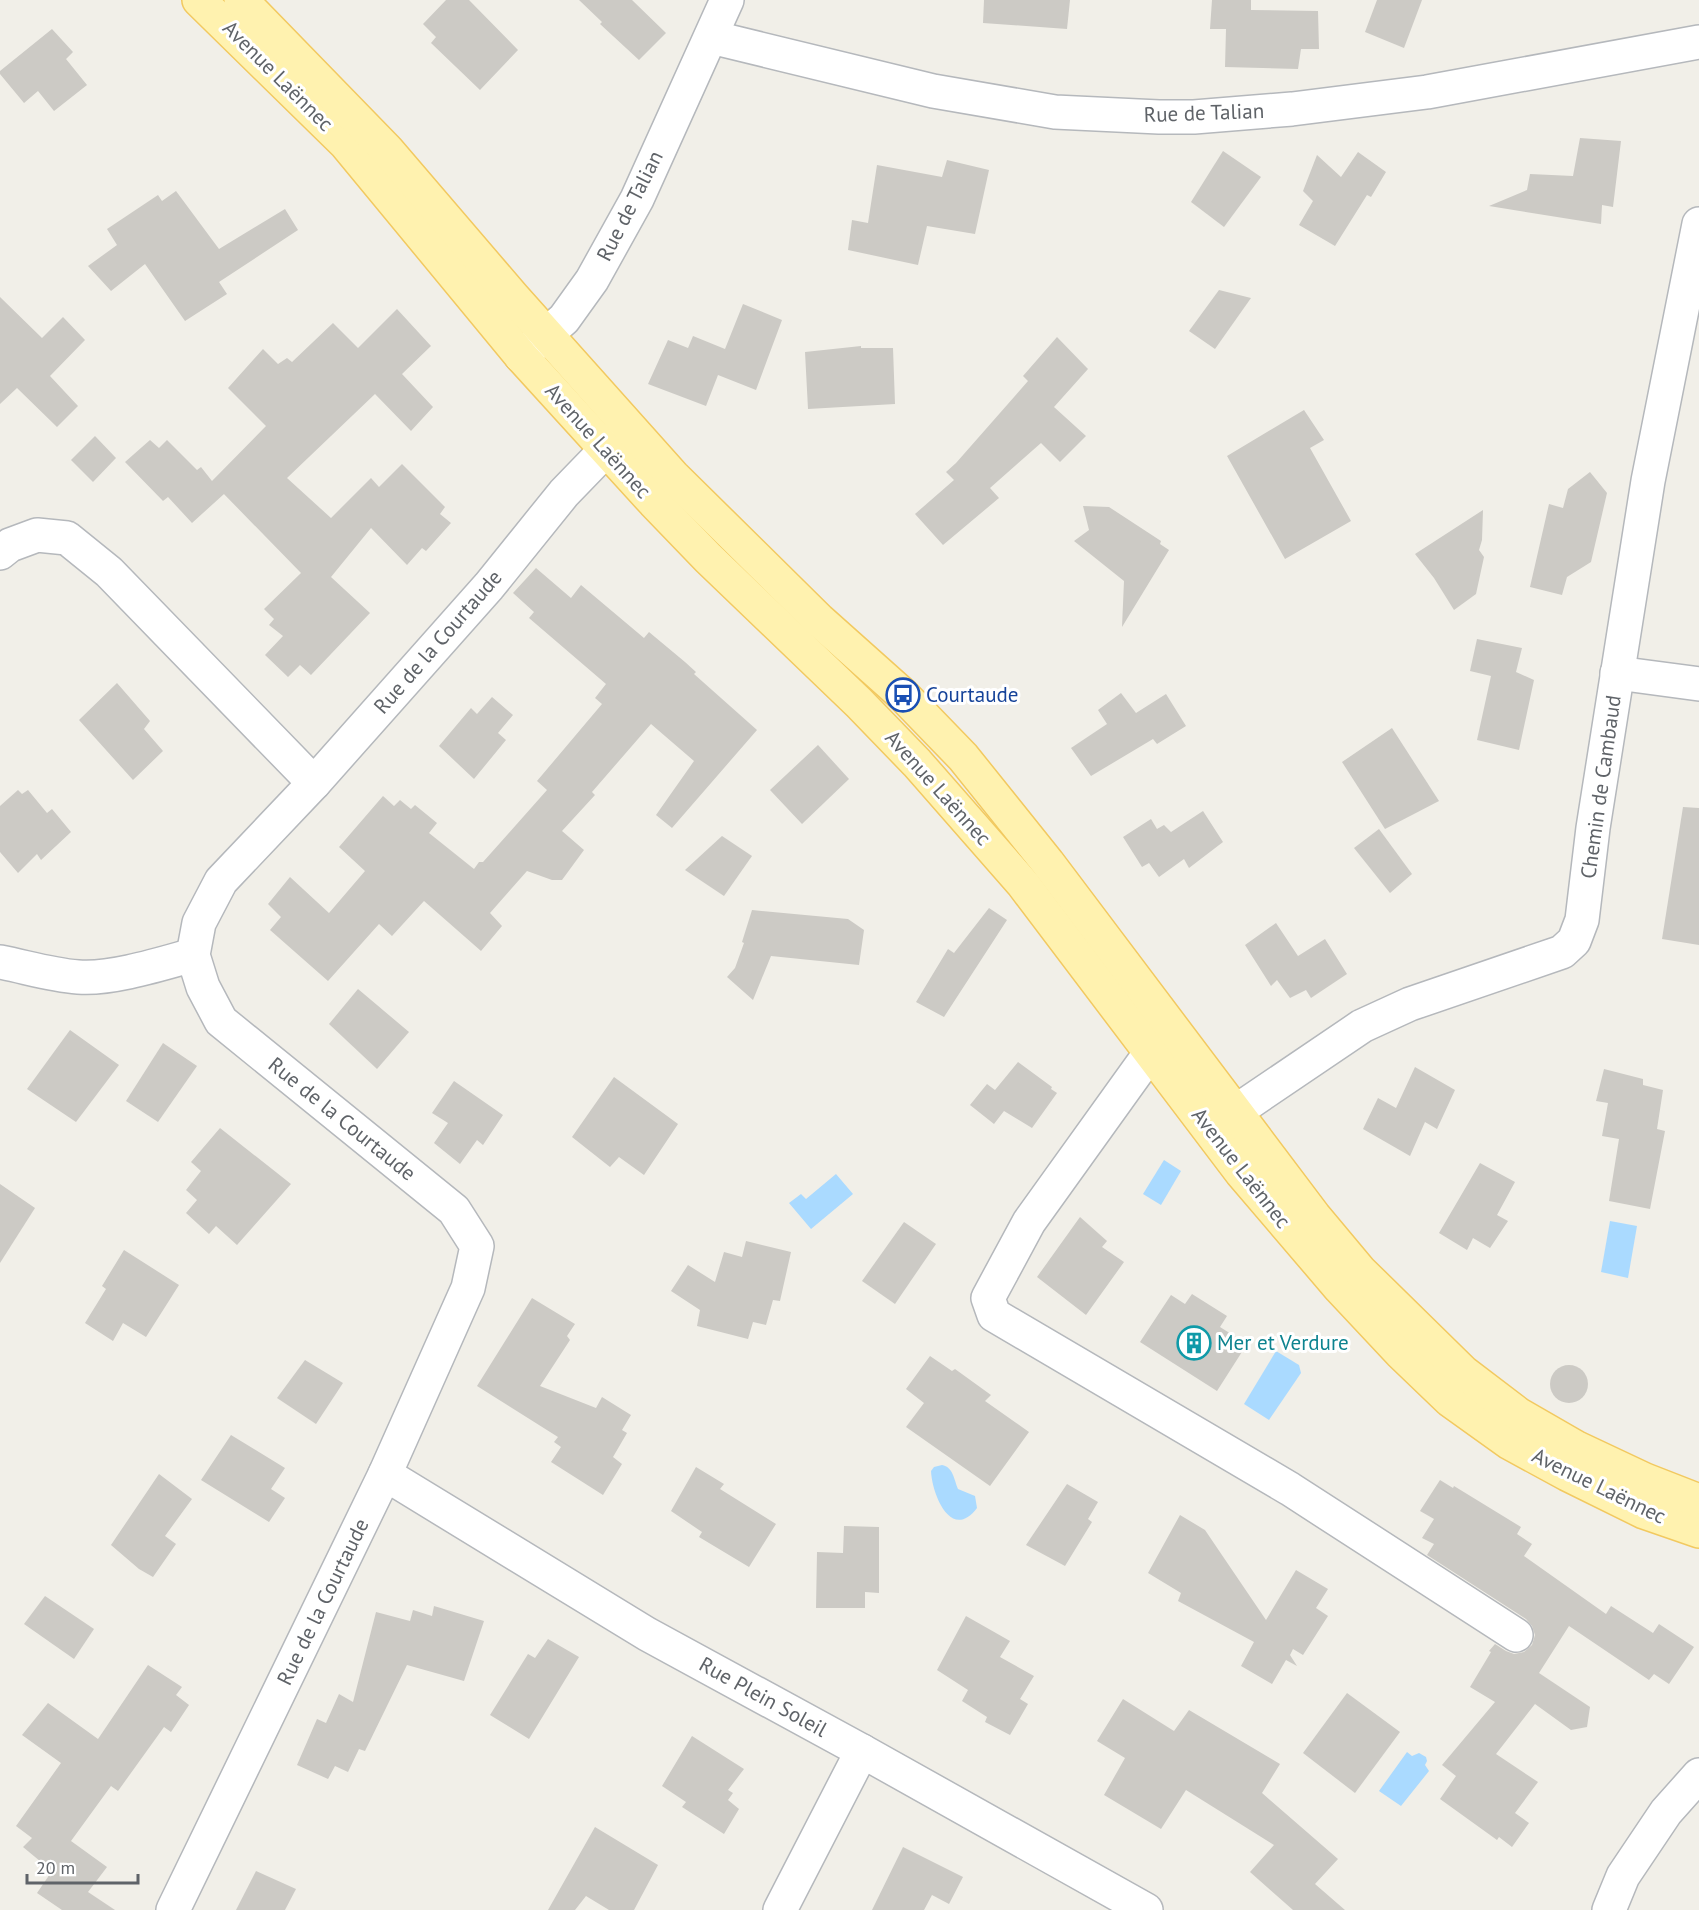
<svg xmlns="http://www.w3.org/2000/svg" width="1699" height="1910" font-family="'PT Sans',sans-serif">
	<style>
		.water { fill: #aadaff }
		.building { fill: #cccac5 }
		.lines { fill: none; stroke-linecap: round; stroke-linejoin: round }
		.minor-casing { stroke: #b5b8bc; stroke-width: 36 }
		.major-casing { stroke: #f2c960; stroke-width: 36 }
		.minor { stroke: #fff; stroke-width: 33 }
		.major { stroke: #fff2af; stroke-width: 33 }
		.labels { text-anchor: middle; stroke-width: 6; stroke-linejoin: round; paint-order: stroke }
		.street-label { font-size: 21px; fill: #5f6368; stroke: #fff }
		.transit-label { font-size: 21px; fill: #164399; stroke: #fff; text-anchor: start }
		.culture-label { font-size: 21px; fill: #0d838f; stroke: #fff; text-anchor: start }
	</style>
	<rect width="100%" height="100%" fill="#f1efe8"/>
	<g class="water">
		<path d="M 1164,1160 L 1181,1171 L 1161,1205 L 1143,1194 Z"/>
		<path d="M 836,1174 L 853,1194 L 811,1229 L 789,1203 L 801,1194 L 806,1199 Z"/>
		<path d="M 1610,1221 L 1637,1226 L 1628,1278 L 1601,1272 Z"/>
		<path d="M 1276,1351 L 1299,1365 L 1301,1373 L 1269,1420 L 1244,1404 Z"/>
		<path d="M 942,1465 C 953,1467 954,1479 958,1489 L 975,1496 L 977,1508 C 951,1542 932,1494 931,1471 L 934,1467 Z"/>
		<path d="M 1407,1752 L 1412,1756 L 1419,1753 L 1426,1757 L 1427,1761 L 1425,1765 L 1429,1771 L 1401,1806 L 1379,1791 Z"/>
	</g>
	<g class="building">
		<path d="M 446,0 L 469,0 L 518,50 L 480,90 L 431,43 L 436,37 L 423,24 Z"/>
		<path d="M 579,0 L 632,0 L 666,33 L 639,60 L 600,24 L 602,22 Z"/>
		<path d="M 984,0 L 1070,0 L 1067,29 L 983,23 Z"/>
		<path d="M 1212,0 L 1251,0 L 1251,10 L 1318,11 L 1319,49 L 1301,49 L 1298,69 L 1225,67 L 1226,29 L 1210,29 Z"/>
		<path d="M 1377,0 L 1422,0 L 1404,48 L 1365,32 Z"/>
		<path d="M 52,29 L 73,52 L 66,59 L 87,85 L 54,111 L 38,91 L 24,103 L 0,74 L 0,71 Z"/>
		<path d="M 1580,138 L 1621,141 L 1613,207 L 1602,205 L 1601,224 L 1489,206 L 1527,190 L 1530,174 L 1573,176 Z"/>
		<path d="M 1223,151 L 1261,177 L 1224,227 L 1191,202 Z"/>
		<path d="M 1358,152 L 1386,172 L 1371,197 L 1367,195 L 1335,246 L 1299,225 L 1313,201 L 1303,191 L 1317,155 L 1341,177 Z"/>
		<path d="M 947,160 L 989,170 L 975,234 L 927,226 L 918,265 L 848,250 L 852,220 L 868,223 L 877,165 L 942,177 Z"/>
		<path d="M 176,191 L 219,249 L 285,209 L 298,230 L 219,282 L 227,294 L 185,321 L 145,264 L 111,291 L 88,266 L 117,245 L 107,229 L 158,195 L 162,201 Z"/>
		<path d="M 1219,290 L 1251,298 L 1215,349 L 1189,331 Z"/>
		<path d="M 0,297 L 42,338 L 63,317 L 85,340 L 50,376 L 78,406 L 57,427 L 17,388 L 0,404 Z"/>
		<path d="M 743,304 L 782,320 L 756,390 L 718,375 L 706,406 L 648,384 L 668,340 L 688,348 L 693,336 L 725,349 Z"/>
		<path d="M 397,309 L 431,346 L 402,374 L 433,407 L 411,431 L 375,394 L 287,478 L 331,518 L 371,478 L 379,487 L 402,464 L 445,507 L 440,514 L 451,523 L 426,551 L 422,548 L 407,565 L 371,528 L 331,577 L 370,613 L 311,675 L 300,665 L 288,677 L 265,655 L 283,636 L 269,625 L 274,619 L 264,609 L 301,573 L 220,490 L 224,494 L 192,523 L 168,497 L 163,501 L 125,462 L 150,440 L 159,448 L 167,440 L 197,470 L 201,467 L 212,481 L 266,426 L 228,388 L 263,349 L 278,364 L 287,358 L 292,362 L 333,323 L 358,348 Z"/>
		<path d="M 1057,337 L 1088,369 L 1054,407 L 1086,436 L 1060,462 L 1041,443 L 990,488 L 999,498 L 943,545 L 915,514 L 954,480 L 946,472 L 956,463 L 1028,381 L 1023,376 Z"/>
		<path d="M 861,346 L 861,348 L 893,348 L 895,404 L 808,409 L 805,352 Z"/>
		<path d="M 1304,410 L 1324,440 L 1310,448 L 1351,521 L 1285,559 L 1227,456 Z"/>
		<path d="M 95,436 L 116,458 L 93,482 L 71,460 Z"/>
		<path d="M 1590,472 L 1607,493 L 1591,562 L 1567,577 L 1562,595 L 1530,587 L 1549,504 L 1563,508 L 1568,489 Z"/>
		<path d="M 1083,506 L 1109,507 L 1161,541 L 1160,544 L 1169,550 L 1122,627 L 1124,581 L 1074,541 L 1089,530 Z"/>
		<path d="M 1483,510 L 1482,540 L 1479,550 L 1484,557 L 1476,594 L 1454,610 L 1434,578 L 1415,554 Z"/>
		<path d="M 536,568 L 571,598 L 581,585 L 644,638 L 649,632 L 685,662 L 696,672 L 694,674 L 757,730 L 672,828 L 656,815 L 694,761 L 651,724 L 592,792 L 595,795 L 562,831 L 584,850 L 562,880 L 552,880 L 527,871 L 490,913 L 502,926 L 481,951 L 424,901 L 392,936 L 379,924 L 328,981 L 270,930 L 281,917 L 268,904 L 290,877 L 329,913 L 365,871 L 339,847 L 383,796 L 394,806 L 400,800 L 411,809 L 415,805 L 437,823 L 429,833 L 474,869 L 479,862 L 483,862 L 547,790 L 537,781 L 602,704 L 595,698 L 606,684 L 529,618 L 534,612 L 513,593 Z"/>
		<path d="M 1477,639 L 1522,648 L 1516,672 L 1534,680 L 1519,750 L 1477,740 L 1491,676 L 1470,671 Z"/>
		<path d="M 117,683 L 150,721 L 144,729 L 163,751 L 133,780 L 79,720 Z"/>
		<path d="M 1121,693 L 1136,713 L 1166,694 L 1186,726 L 1157,744 L 1153,739 L 1091,776 L 1071,748 L 1107,724 L 1098,710 Z"/>
		<path d="M 492,697 L 513,715 L 498,733 L 506,740 L 474,779 L 439,746 L 471,708 L 477,714 Z"/>
		<path d="M 1392,728 L 1439,801 L 1385,829 L 1342,762 Z"/>
		<path d="M 818,745 L 849,779 L 802,824 L 770,790 Z"/>
		<path d="M 18,790 L 22,794 L 28,790 L 47,813 L 52,809 L 71,832 L 41,860 L 37,854 L 18,873 L 0,852 L 0,806 Z"/>
		<path d="M 1683,807 L 1699,808 L 1699,945 L 1662,939 Z"/>
		<path d="M 1203,811 L 1223,842 L 1189,868 L 1184,859 L 1159,877 L 1149,863 L 1142,867 L 1123,837 L 1151,819 L 1157,829 L 1164,825 L 1171,832 Z"/>
		<path d="M 1379,829 L 1412,874 L 1390,893 L 1354,848 Z"/>
		<path d="M 722,836 L 752,856 L 724,896 L 685,870 Z"/>
		<path d="M 989,908 L 1007,920 L 944,1017 L 916,1002 L 948,949 L 954,953 Z"/>
		<path d="M 752,910 L 848,919 L 864,930 L 859,965 L 771,956 L 753,1000 L 727,977 L 735,968 L 744,943 L 742,942 Z"/>
		<path d="M 1276,923 L 1298,956 L 1325,939 L 1347,974 L 1311,998 L 1306,990 L 1290,998 L 1277,980 L 1271,986 L 1245,945 Z"/>
		<path d="M 358,989 L 409,1032 L 377,1069 L 329,1024 Z"/>
		<path d="M 70,1030 L 119,1065 L 76,1122 L 27,1089 Z"/>
		<path d="M 163,1043 L 197,1066 L 158,1122 L 126,1101 Z"/>
		<path d="M 1018,1062 L 1052,1087 L 1051,1089 L 1057,1093 L 1032,1128 L 1004,1111 L 994,1124 L 970,1105 L 987,1084 L 995,1090 Z"/>
		<path d="M 1415,1067 L 1455,1090 L 1437,1129 L 1425,1122 L 1410,1156 L 1363,1129 L 1378,1098 L 1396,1108 Z"/>
		<path d="M 1604,1069 L 1643,1079 L 1643,1085 L 1663,1090 L 1657,1129 L 1665,1131 L 1650,1209 L 1609,1201 L 1619,1139 L 1602,1136 L 1608,1103 L 1596,1101 Z"/>
		<path d="M 614,1077 L 678,1124 L 644,1175 L 619,1157 L 610,1167 L 572,1137 Z"/>
		<path d="M 454,1081 L 503,1115 L 483,1145 L 477,1140 L 460,1164 L 434,1143 L 448,1123 L 432,1113 Z"/>
		<path d="M 220,1128 L 291,1184 L 237,1245 L 216,1226 L 209,1234 L 186,1213 L 197,1200 L 186,1190 L 201,1171 L 191,1162 Z"/>
		<path d="M 1480,1163 L 1515,1182 L 1497,1215 L 1508,1221 L 1490,1248 L 1473,1238 L 1467,1250 L 1439,1233 Z"/>
		<path d="M 0,1184 L 35,1208 L 0,1263 Z"/>
		<path d="M 1080,1217 L 1107,1241 L 1102,1247 L 1124,1262 L 1086,1315 L 1037,1277 Z"/>
		<path d="M 904,1222 L 936,1244 L 895,1304 L 862,1281 Z"/>
		<path d="M 746,1241 L 791,1252 L 780,1301 L 773,1300 L 766,1325 L 753,1322 L 748,1339 L 697,1326 L 700,1310 L 671,1291 L 688,1265 L 715,1282 L 724,1252 L 742,1257 Z"/>
		<path d="M 124,1250 L 179,1285 L 146,1337 L 123,1323 L 113,1341 L 85,1323 L 106,1289 L 102,1286 Z"/>
		<path d="M 1192,1294 L 1227,1316 L 1220,1327 L 1247,1344 L 1217,1391 L 1140,1342 L 1171,1295 L 1185,1304 Z"/>
		<path d="M 532,1298 L 575,1324 L 567,1336 L 570,1340 L 540,1386 L 596,1408 L 602,1397 L 631,1415 L 622,1430 L 627,1433 L 613,1457 L 622,1464 L 603,1495 L 551,1462 L 561,1447 L 554,1442 L 558,1437 L 477,1386 Z"/>
		<path d="M 930,1356 L 952,1371 L 955,1369 L 991,1395 L 985,1401 L 1029,1432 L 990,1486 L 906,1427 L 924,1403 L 906,1389 Z"/>
		<path d="M 305,1360 L 343,1383 L 316,1424 L 277,1398 Z"/>
		<circle cx="1569" cy="1384" r="19"/>
		<path d="M 231,1435 L 285,1468 L 271,1489 L 285,1498 L 269,1522 L 201,1480 Z"/>
		<path d="M 696,1467 L 724,1484 L 720,1489 L 776,1524 L 749,1567 L 699,1537 L 702,1532 L 671,1511 Z"/>
		<path d="M 159,1474 L 192,1499 L 165,1536 L 176,1544 L 153,1577 L 139,1569 L 111,1545 Z"/>
		<path d="M 1440,1480 L 1453,1488 L 1454,1486 L 1521,1527 L 1517,1534 L 1532,1544 L 1524,1556 L 1606,1614 L 1611,1606 L 1653,1633 L 1659,1624 L 1694,1647 L 1669,1684 L 1654,1674 L 1649,1680 L 1569,1626 L 1539,1673 L 1590,1707 L 1587,1727 L 1571,1730 L 1535,1704 L 1496,1754 L 1538,1782 L 1515,1813 L 1529,1823 L 1512,1847 L 1499,1837 L 1497,1840 L 1440,1799 L 1456,1776 L 1442,1765 L 1495,1702 L 1470,1687 L 1491,1652 L 1489,1651 L 1495,1644 L 1506,1651 L 1514,1654 L 1524,1652 L 1532,1645 L 1535,1635 L 1532,1626 L 1526,1619 L 1427,1555 L 1434,1544 L 1422,1538 L 1434,1519 L 1420,1511 Z"/>
		<path d="M 1067,1484 L 1098,1502 L 1088,1519 L 1092,1522 L 1065,1566 L 1026,1545 Z"/>
		<path d="M 1180,1515 L 1205,1530 L 1266,1620 L 1296,1570 L 1328,1589 L 1316,1608 L 1328,1616 L 1303,1655 L 1293,1649 L 1290,1655 L 1297,1666 L 1286,1660 L 1272,1684 L 1241,1666 L 1254,1642 L 1178,1601 L 1181,1593 L 1148,1573 Z"/>
		<path d="M 844,1526 L 879,1527 L 879,1593 L 865,1592 L 865,1608 L 816,1608 L 817,1552 L 843,1553 Z"/>
		<path d="M 45,1596 L 94,1629 L 74,1659 L 24,1624 Z"/>
		<path d="M 434,1606 L 484,1621 L 464,1681 L 407,1665 L 365,1751 L 359,1749 L 348,1772 L 335,1766 L 328,1779 L 297,1765 L 317,1719 L 326,1723 L 339,1694 L 353,1702 L 376,1612 L 410,1621 L 413,1610 L 432,1616 Z"/>
		<path d="M 966,1616 L 1010,1641 L 1000,1657 L 1034,1676 L 1020,1699 L 1028,1704 L 1010,1735 L 985,1722 L 987,1717 L 962,1701 L 968,1690 L 937,1670 Z"/>
		<path d="M 548,1639 L 579,1657 L 529,1739 L 490,1715 L 528,1654 L 535,1658 Z"/>
		<path d="M 148,1665 L 182,1687 L 176,1695 L 189,1705 L 171,1732 L 164,1727 L 118,1791 L 111,1786 L 71,1841 L 107,1867 L 88,1892 L 115,1910 L 62,1910 L 37,1893 L 52,1871 L 23,1847 L 32,1838 L 16,1826 L 61,1763 L 22,1735 L 48,1703 L 98,1739 Z"/>
		<path d="M 1347,1693 L 1400,1732 L 1355,1793 L 1303,1753 Z"/>
		<path d="M 1123,1699 L 1174,1731 L 1189,1710 L 1280,1764 L 1262,1793 L 1338,1859 L 1315,1884 L 1345,1910 L 1293,1910 L 1250,1872 L 1274,1845 L 1186,1790 L 1161,1829 L 1104,1795 L 1125,1758 L 1097,1741 Z"/>
		<path d="M 692,1736 L 744,1769 L 728,1790 L 733,1793 L 728,1800 L 739,1809 L 724,1834 L 682,1807 L 686,1802 L 662,1786 Z"/>
		<path d="M 595,1827 L 658,1865 L 634,1910 L 609,1910 L 586,1896 L 575,1910 L 548,1910 Z"/>
		<path d="M 903,1847 L 963,1877 L 949,1904 L 932,1895 L 924,1910 L 872,1910 Z"/>
		<path d="M 256,1871 L 296,1889 L 285,1910 L 236,1910 Z"/>
	</g>
	<g class="lines">
		<g class="minor-casing">
			<g id="minor">
				<path d="M 711,37 L 933,91 L 1055,112 L 1159,117 L 1194,117 L 1292,109 L 1427,92 L 1699,42"/>
				<path d="M 521,356 L 564,319 L 592,280 L 637,199 L 727,0"/>
				<path d="M 0,553 L 10,545 L 37,535 L 67,538 L 109,572 L 314,783"/>
				<path d="M 1617,673 L 1699,684"/>
				<path d="M 0,962 C 26,967 51,975 78,977 C 110,980 161,964 193,955"/>
				<path d="M 1151,1052 L 1029,1222 L 988,1298 L 994,1315 L 1290,1489 L 1516,1635"/>
				<path d="M 1213,1127 L 1362,1026 L 1410,1004 L 1562,952 L 1574,941 L 1582,920 L 1593,828 L 1648,481 L 1699,224"/>
				<path d="M 385,1474 L 647,1634 L 862,1751 L 1146,1910"/>
				<path d="M 173,1910 L 385,1474 L 468,1288 L 477,1246 L 454,1210 L 221,1021 L 203,987 L 193,955 L 199,923 L 221,881 L 314,783 L 489,586 L 564,493 L 625,430"/>
				<path d="M 780,1910 L 862,1751"/>
				<path d="M 1609,1910 L 1623,1876 L 1666,1812 L 1699,1775"/>
			</g>
		</g>
		<g class="major-casing">
			<g id="major">
				<path d="M 199,0 L 346,144 L 521,356 L 654,502 L 708,558 L 859,703 L 917,763 L 1023,884 L 1241,1172 L 1340,1288 L 1400,1352 L 1450,1400 L 1510,1443 L 1567,1474 L 1644,1512 L 1699,1531"/>
				<path d="M 241,0 L 387,150 L 513,297 L 673,476 L 819,620 L 903,695 L 963,757 L 1048,863 L 1314,1216 L 1360,1271 L 1463,1372 L 1518,1414 L 1577,1448 L 1645,1480 L 1699,1501"/>
			</g>
		</g>
		<use href="#minor" class="minor"/>
		<use href="#major" class="major"/>
	</g>
	<defs>
		<g id="bus-ring" transform="scale(1.725)"><circle r="9.5" fill="#fff" stroke="#1a4fb4" stroke-width="1.5"/><path d="M-5-6H5V4H4V6H2V4H-2V6H-4V4H-5ZM-3.5-4V0h7V-4ZM-3.5 1.2v1.5H-2V1.2ZM2 1.2v1.5H3.5V1.2Z" fill="#1a4fb4"/></g>
		<g id="building-ring" transform="scale(1.725)"><circle r="9.5" fill="#fff" stroke="#0f9aa8" stroke-width="1.5"/><path d="M-4-6H4V6H1V3H-1V6H-4ZM-2.5-4.3h1.7v1.8h-1.7ZM.8-4.3h1.7v1.8H.8ZM-2.5-1h1.7V.8h-1.7ZM.8-1h1.7V.8H.8Z" fill="#0f9aa8"/></g>
	</defs>
	<g fill-rule="evenodd">
		<use href="#bus-ring" x="903" y="695"/>
		<use href="#building-ring" x="1194" y="1343"/>
	</g>
	<g class="labels">
		<g class="street-label">
			<text transform="translate(278 76) rotate(45)" y="7">Avenue Laënnec</text>
			<text transform="translate(1204 113) rotate(-2)" y="7">Rue de Talian</text>
			<text transform="translate(630 206) rotate(-63)" y="7">Rue de Talian</text>
			<text transform="translate(598 441) rotate(48)" y="7">Avenue Laënnec</text>
			<text transform="translate(438 642) rotate(-49)" y="7">Rue de la Courtaude</text>
			<text transform="translate(1601 787) rotate(-82)" y="7">Chemin de Cambaud</text>
			<text transform="translate(938 788) rotate(48)" y="7">Avenue Laënnec</text>
			<text transform="translate(342 1119) rotate(39)" y="7">Rue de la Courtaude</text>
			<text transform="translate(1241 1168) rotate(52)" y="7">Avenue Laënnec</text>
			<text transform="translate(1599 1486) rotate(26)" y="7">Avenue Laënnec</text>
			<text transform="translate(323 1602) rotate(-64)" y="7">Rue de la Courtaude</text>
			<text transform="translate(763 1697) rotate(29)" y="7">Rue Plein Soleil</text>
		</g>
		<g class="transit-label">
			<text x="926" y="702">Courtaude</text>
		</g>
		<g class="culture-label">
			<text x="1217" y="1350">Mer et Verdure</text>
		</g>
	</g>
	<path d="M27 1874v9h111v-9" fill="none" stroke="#5f6368" stroke-width="3"/>
	<text x="36" y="1874" font-size="18" fill="#5f6368" stroke="#ffffff" stroke-width="4.5" paint-order="stroke">20 m</text>
</svg>
